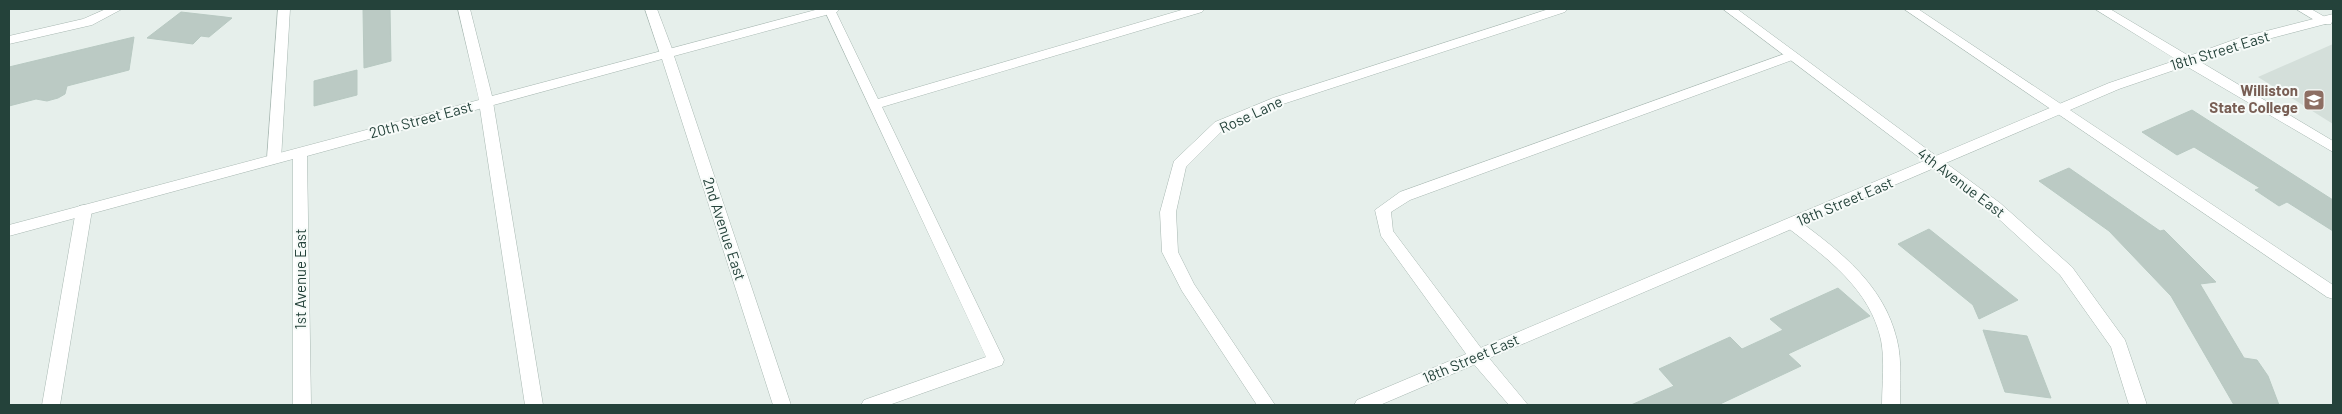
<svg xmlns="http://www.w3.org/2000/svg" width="2342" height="414" font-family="Barlow,sans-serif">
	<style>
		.built { fill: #d4dfda }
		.building { fill: #bbcac4; stroke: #b8c9c2 }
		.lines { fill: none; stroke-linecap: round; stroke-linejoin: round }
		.service-casing { stroke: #a8b8b2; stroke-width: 1 }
		.minor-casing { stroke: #a8b8b2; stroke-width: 1 }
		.tertiary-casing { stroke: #a8b8b2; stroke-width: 1 }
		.service { fill: #fff; fill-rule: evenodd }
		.minor { fill: #fff; fill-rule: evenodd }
		.tertiary { fill: #fff; fill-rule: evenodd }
		.labels { text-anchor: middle; stroke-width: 4; stroke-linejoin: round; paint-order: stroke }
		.street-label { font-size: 15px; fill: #24423a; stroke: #f7fbf9 }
		.education-label { font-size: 15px; font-weight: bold; fill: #785e54; stroke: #f7fbf9; text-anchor: end }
	</style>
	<rect width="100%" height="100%" fill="#e6efeb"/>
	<path class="built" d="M 2333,44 L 2333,124 L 2258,77 Z"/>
	<g class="building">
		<path d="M 363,9 L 390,9 L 391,61 L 364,68 Z"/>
		<path d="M 181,12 L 225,17 L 232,18 L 209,37 L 201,36 L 193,44 L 147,38 Z"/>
		<path d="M 134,37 L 129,70 L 67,86 L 65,94 L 58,98 L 47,101 L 36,99 L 9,106 L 9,67 Z"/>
		<path d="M 357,70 L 357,95 L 314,106 L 314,81 Z"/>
		<path d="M 2192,110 L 2333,200 L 2333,231 L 2287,202 L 2279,206 L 2255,190 L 2260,188 L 2194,147 L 2177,155 L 2142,132 Z"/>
		<path d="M 2069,168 L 2160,231 L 2164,230 L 2216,282 L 2200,284 L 2244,358 L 2257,360 L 2268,376 L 2279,405 L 2234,405 L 2171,296 L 2109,231 L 2039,181 Z"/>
		<path d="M 1929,229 L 2018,300 L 1979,319 L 1973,305 L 1898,244 Z"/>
		<path d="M 1838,288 L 1870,316 L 1788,354 L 1801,366 L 1718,405 L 1631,405 L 1674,386 L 1659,369 L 1730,337 L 1742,349 L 1783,330 L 1770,319 Z"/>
		<path d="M 1983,330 L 2027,336 L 2051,398 L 2005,392 Z"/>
	</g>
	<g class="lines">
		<g class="service-casing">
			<g id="service">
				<path d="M 106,9 L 122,9 L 92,25 L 9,44 L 9,36 L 83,19 Z"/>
				<path d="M 278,9 L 290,9 L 281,159 L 274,164 L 267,159 Z"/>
				<path d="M 645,9 L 657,9 L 674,54 L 672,57 L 662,57 L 660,54 Z"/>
				<path d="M 824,9 L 835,10 L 878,99 L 1185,9 L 1204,9 L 1202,12 L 882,107 L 1004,360 L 1002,365 L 889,405 L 861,405 L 864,400 L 986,357 Z"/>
				<path d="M 1904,9 L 1918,9 L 2333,285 L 2333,299 L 2327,297 Z"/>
				<path d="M 2296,9 L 2311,9 L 2332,21 L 2331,24 L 2321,24 Z"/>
				<path d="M 1790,52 L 1797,56 L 1795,59 L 1410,200 L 1391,212 L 1393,231 L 1484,352 L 1528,405 L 1509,405 L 1472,362 L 1381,236 L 1375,210 L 1400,192 Z"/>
				<path d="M 486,98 L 493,102 L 543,405 L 525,405 L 479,102 Z"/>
				<path d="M 84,205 L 89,206 L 92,210 L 60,405 L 42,405 L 76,210 L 79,206 Z"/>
				<path d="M 1793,219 L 1798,220 C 1841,252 1884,285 1897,340 C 1902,360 1900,384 1900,405 L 1882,405 C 1882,384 1885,361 1881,340 C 1870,289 1827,258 1788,228 L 1785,224 L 1788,220 Z"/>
			</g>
		</g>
		<g class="minor-casing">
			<g id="minor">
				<path d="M 458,9 L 470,9 L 492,96 L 819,9 L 839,9 L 837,12 L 674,56 L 791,405 L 773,405 L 662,59 L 307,156 L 311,405 L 293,405 L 293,159 L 9,236 L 9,225 L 479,100 Z"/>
				<path d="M 1549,9 L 1567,9 L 1565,12 L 1283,104 L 1225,128 L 1186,167 L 1176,212 L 1178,252 L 1194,284 L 1275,405 L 1257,405 L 1182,291 L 1162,252 L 1160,212 L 1174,161 L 1215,122 L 1273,98 Z"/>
				<path d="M 1723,9 L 1737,9 L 2000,203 L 2072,267 L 2125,340 L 2147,405 L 2129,405 L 2111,347 L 2060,275 L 1990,211 Z"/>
			</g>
		</g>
		<g class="tertiary-casing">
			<path id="tertiary" d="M 2095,9 L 2110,9 L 2189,56 L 2239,38 L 2333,14 L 2333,22 L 2249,44 L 2199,61 L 2333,141 L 2333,152 L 2186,66 L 2119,89 L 1380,405 L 1354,405 L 1357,400 L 2109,83 L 2177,60 Z"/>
		</g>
		<use href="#service" class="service"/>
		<use href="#minor" class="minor"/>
		<use href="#tertiary" class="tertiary"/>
	</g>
	<defs>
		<g id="university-square" transform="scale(1.125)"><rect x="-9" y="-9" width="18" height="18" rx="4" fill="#8d6e63" stroke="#f7fbf9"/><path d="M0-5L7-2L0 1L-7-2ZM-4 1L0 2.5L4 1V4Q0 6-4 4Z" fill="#fff"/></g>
	</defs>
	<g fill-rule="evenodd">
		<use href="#university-square" x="2314" y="100"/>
	</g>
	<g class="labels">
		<g class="street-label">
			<text transform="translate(2220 51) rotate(-17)" y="5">18th Street East</text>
			<text transform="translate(1251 115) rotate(-25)" y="5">Rose Lane</text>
			<text transform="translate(421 120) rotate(-15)" y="5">20th Street East</text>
			<text transform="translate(1961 183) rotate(37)" y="5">4th Avenue East</text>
			<text transform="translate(1845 202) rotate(-23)" y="5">18th Street East</text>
			<text transform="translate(724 229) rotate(72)" y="5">2nd Avenue East</text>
			<text transform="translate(301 279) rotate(-90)" y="5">1st Avenue East</text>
			<text transform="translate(1471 359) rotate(-23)" y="5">18th Street East</text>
		</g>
		<g class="education-label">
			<text x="2298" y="96">Williston<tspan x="2298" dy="17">State College</tspan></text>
		</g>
	</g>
	<rect width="2342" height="414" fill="none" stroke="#24423a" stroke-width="20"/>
</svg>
